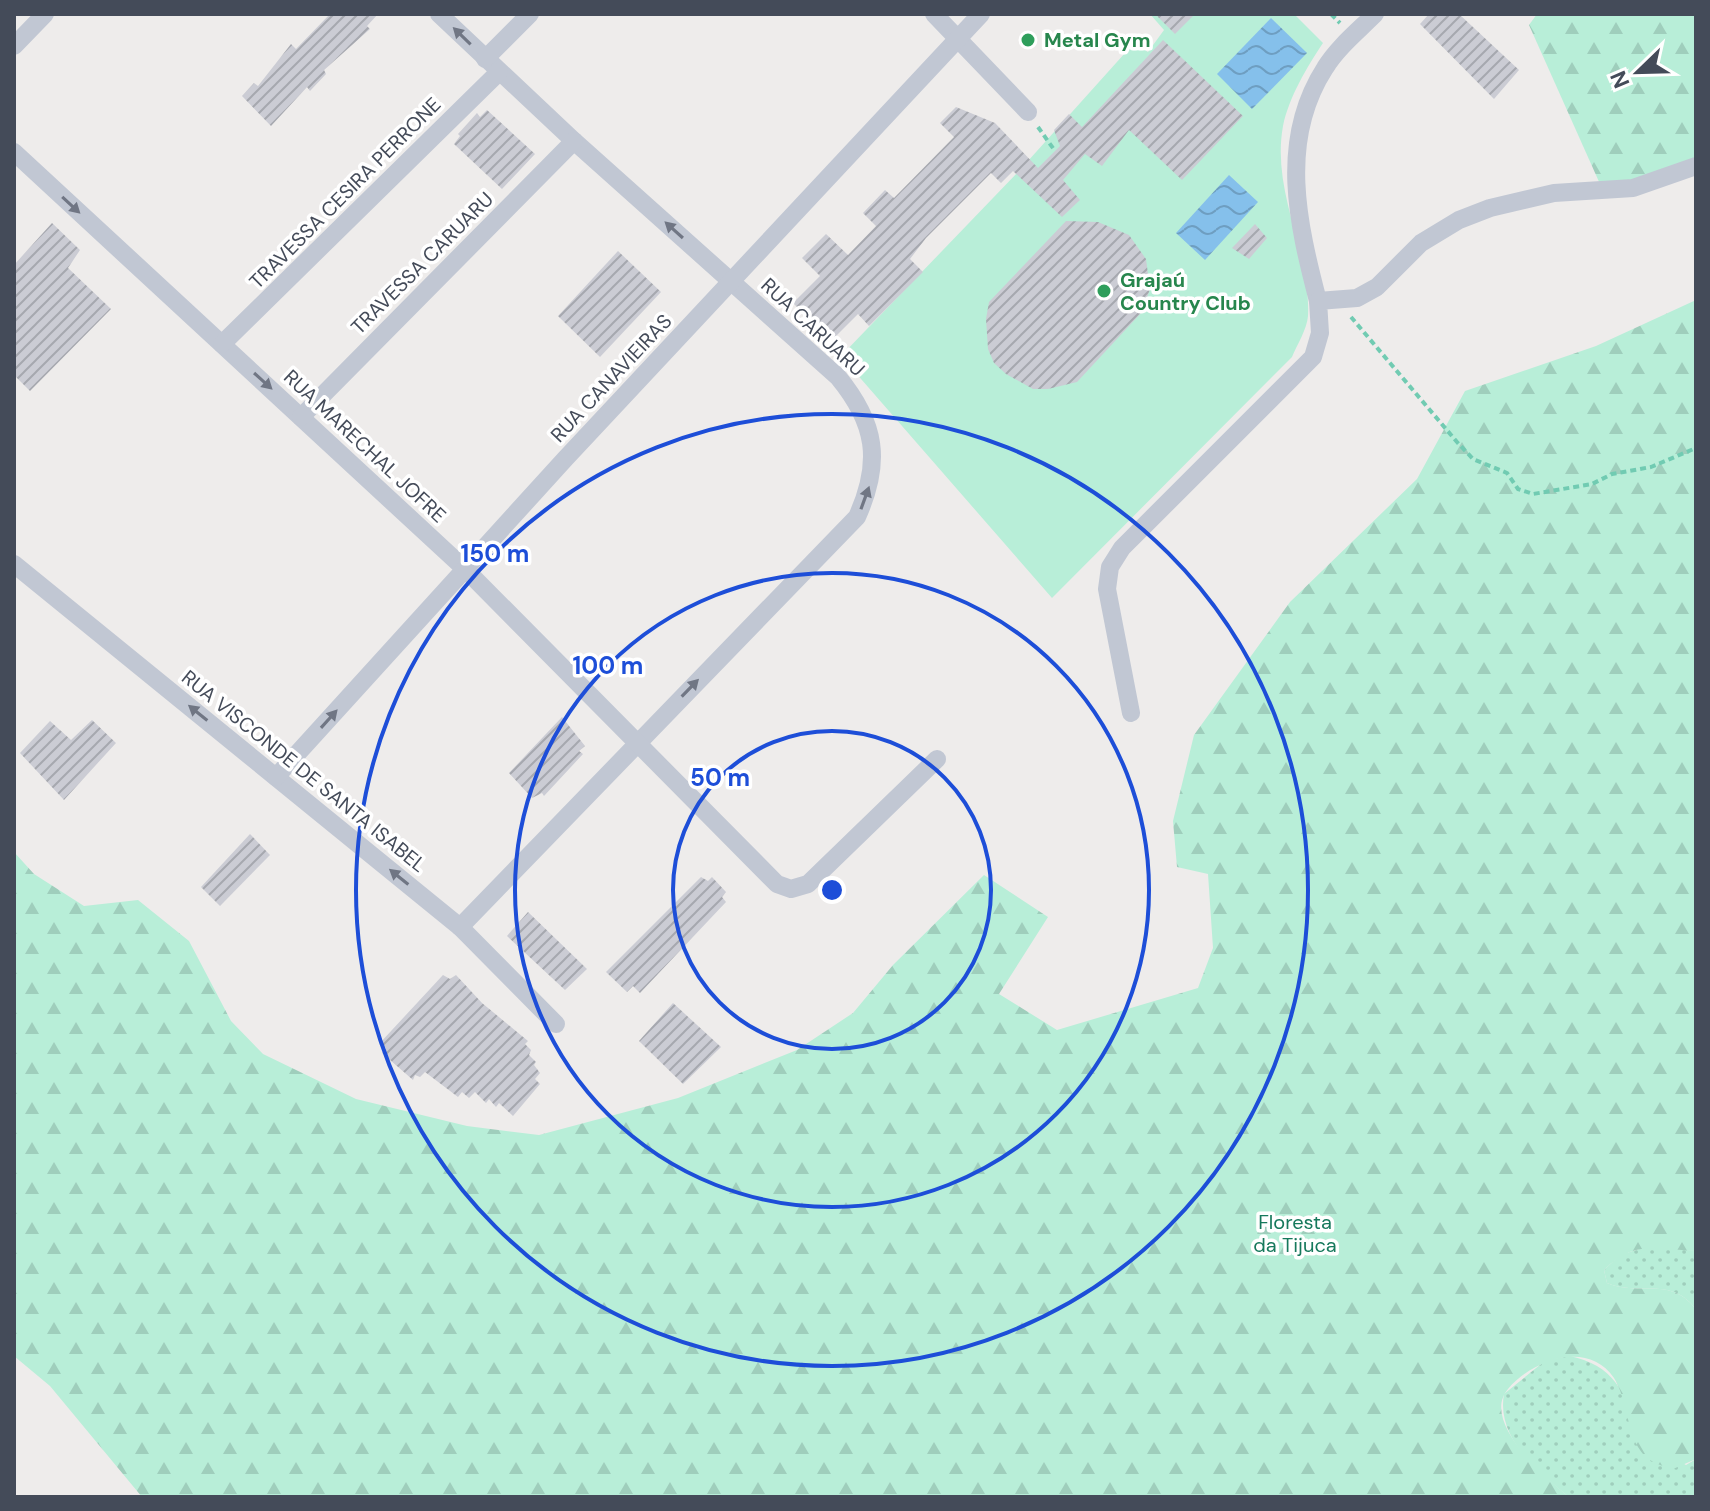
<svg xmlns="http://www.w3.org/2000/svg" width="1710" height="1511" font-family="'DM Sans',sans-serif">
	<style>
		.grass { fill: url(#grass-dots) }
		.forest { fill: url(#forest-firs) }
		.garden { fill: #b8eed8 }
		.water { fill: url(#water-waves) }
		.building { fill: url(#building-hatch) }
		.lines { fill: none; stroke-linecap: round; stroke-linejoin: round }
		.path { stroke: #71cbb2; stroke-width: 4; stroke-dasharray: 6 4; stroke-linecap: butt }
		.minor { stroke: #c1c7d3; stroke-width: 18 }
		.oneway { fill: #707684 }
		.ring { fill: none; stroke: #1d4ed8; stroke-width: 4 }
		.leisure-dot { fill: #2e9e5b; stroke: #fff; stroke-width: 3 }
		.labels { text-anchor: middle; stroke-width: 7; stroke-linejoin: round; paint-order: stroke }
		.leisure-label { font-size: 20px; font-weight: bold; fill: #27864d; stroke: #fff; text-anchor: start }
		.street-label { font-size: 20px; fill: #444b59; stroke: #fff }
		.park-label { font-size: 20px; fill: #16795c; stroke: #fff }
		.centre { fill: #1d4ed8; stroke: #fff; stroke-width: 4 }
		.ring-label { font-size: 24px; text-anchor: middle; font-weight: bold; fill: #1d4ed8; stroke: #fff; stroke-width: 7; stroke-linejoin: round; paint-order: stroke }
	</style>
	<defs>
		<pattern id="grass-dots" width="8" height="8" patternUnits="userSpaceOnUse" patternTransform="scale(2)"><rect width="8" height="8" fill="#b8eed8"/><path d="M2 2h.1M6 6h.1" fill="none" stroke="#9fcebc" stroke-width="1.8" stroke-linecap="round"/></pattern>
		<pattern id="forest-firs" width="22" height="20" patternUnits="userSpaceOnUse" patternTransform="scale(2)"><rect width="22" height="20" fill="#b8eed8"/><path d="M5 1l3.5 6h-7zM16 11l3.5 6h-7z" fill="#9fcebc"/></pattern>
		<pattern id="water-waves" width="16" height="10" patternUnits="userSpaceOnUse" patternTransform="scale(2)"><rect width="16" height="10" fill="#85c0eb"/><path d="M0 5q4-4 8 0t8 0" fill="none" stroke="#6e9ec1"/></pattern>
		<pattern id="building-hatch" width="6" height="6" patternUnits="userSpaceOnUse" patternTransform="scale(2)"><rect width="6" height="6" fill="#cbccd4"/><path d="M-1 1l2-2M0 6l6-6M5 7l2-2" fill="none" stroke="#a6a8af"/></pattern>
	</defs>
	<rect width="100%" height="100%" fill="#eeeceb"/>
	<g class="grass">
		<path d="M 1649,1246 L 1696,1251 L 1696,1309 C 1669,1275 1640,1297 1607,1283 L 1604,1270 L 1620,1255 Z"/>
		<path d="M 1570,1356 C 1612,1365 1629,1392 1633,1434 L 1686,1465 L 1696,1459 L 1696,1497 L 1569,1497 C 1538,1472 1496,1438 1504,1394 L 1546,1360 Z"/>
	</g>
	<g class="forest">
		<path d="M 1537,14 L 1696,14 L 1696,161 L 1639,179 L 1600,184 L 1529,25 Z"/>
		<path d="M 1696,300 L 1696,1251 C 1657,1249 1635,1239 1604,1270 L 1607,1283 C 1641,1297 1669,1275 1696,1309 L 1696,1459 L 1673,1469 C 1658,1465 1646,1461 1638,1447 C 1627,1429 1627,1399 1614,1378 C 1588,1339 1532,1360 1508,1389 C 1480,1422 1546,1478 1569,1497 L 142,1497 L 50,1386 L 14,1356 L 14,852 L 34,874 L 84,906 L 138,900 L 189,941 L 231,1021 L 263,1054 L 356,1099 L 467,1126 L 539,1135 L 678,1098 L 797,1050 L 853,1013 L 893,965 L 984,875 L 1048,917 L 999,994 L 1057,1030 L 1198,988 L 1213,948 L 1208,874 L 1177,867 L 1173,821 L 1194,735 L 1290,602 L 1417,479 L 1465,391 L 1596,346 Z"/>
	</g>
	<path class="garden" d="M 1150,14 L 1294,14 L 1323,43 C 1307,67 1289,97 1283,126 C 1271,192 1311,252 1308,316 C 1307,329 1297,345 1292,357 L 1052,598 L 841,356 L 1019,171 L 1134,43 L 1148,52 L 1164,30 Z"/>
	<g class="water">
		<path d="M 1271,18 L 1307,53 L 1252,109 L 1217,74 Z"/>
		<path d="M 1229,175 L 1258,202 L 1205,260 L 1176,233 Z"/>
	</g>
	<g class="building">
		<path d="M 330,14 L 378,14 L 367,26 L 370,29 L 324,70 L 326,74 L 310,91 L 307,87 L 271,126 L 242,96 L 254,83 L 258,86 L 291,44 L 296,49 Z"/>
		<path d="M 1155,14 L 1195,14 L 1175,34 Z"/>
		<path d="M 1429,14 L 1459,14 L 1519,70 L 1494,99 L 1420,24 Z"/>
		<path d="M 1163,40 L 1243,116 L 1182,180 L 1129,130 L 1102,166 L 1085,154 L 1063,180 L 1080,200 L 1062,217 L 1013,171 L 1001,183 L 991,173 L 926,238 L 910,259 L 923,272 L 869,326 L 858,314 L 831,341 L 793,303 L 820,276 L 802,258 L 826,234 L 848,255 L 876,226 L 863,213 L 885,190 L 894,198 L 954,137 L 940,123 L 956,107 L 995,123 L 1038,168 L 1060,146 L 1054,130 L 1069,114 L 1082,127 Z"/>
		<path d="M 487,110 L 535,154 L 502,189 L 454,144 L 460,136 L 458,134 L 477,113 L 480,117 Z"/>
		<path d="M 1066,221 L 1098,222 L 1129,235 L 1146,259 L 1150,289 L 1142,312 L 1077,382 L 1048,389 L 1033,389 L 1006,374 L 994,363 L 988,349 L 986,319 L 989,302 Z"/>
		<path d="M 52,223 L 80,250 L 68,268 L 111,309 L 30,391 L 14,375 L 14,265 Z"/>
		<path d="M 1255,224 L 1267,238 L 1249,259 L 1232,248 Z"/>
		<path d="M 618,251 L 661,292 L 600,357 L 558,316 Z"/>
		<path d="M 562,717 L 585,746 L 579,751 L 583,754 L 544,796 L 542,793 L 532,798 L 509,773 Z"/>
		<path d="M 92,720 L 116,743 L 64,800 L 20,753 L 50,721 L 71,740 Z"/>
		<path d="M 250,834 L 270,855 L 220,906 L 201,887 Z"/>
		<path d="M 701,877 L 708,881 L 712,877 L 726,892 L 722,897 L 726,902 L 640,993 L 633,986 L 627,992 L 606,972 Z"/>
		<path d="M 528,912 L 587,969 L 565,990 L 507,936 Z"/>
		<path d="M 443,975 L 450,979 L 456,975 L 482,1003 L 528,1041 L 525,1044 L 531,1050 L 529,1055 L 536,1062 L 534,1065 L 540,1073 L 535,1079 L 540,1084 L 513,1116 L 499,1103 L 496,1107 L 489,1099 L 486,1103 L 475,1092 L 469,1098 L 462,1092 L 458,1097 L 425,1072 L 420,1077 L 415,1075 L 413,1080 L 382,1053 L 386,1048 L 379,1044 Z"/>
		<path d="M 673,1003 L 721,1047 L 683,1084 L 639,1041 Z"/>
	</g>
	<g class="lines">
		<g class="path">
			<path d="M 1331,14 L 1340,23"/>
			<path d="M 1038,127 L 1055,151"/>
			<path d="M 1351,317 L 1457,442 L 1473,459 L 1507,473 L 1518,489 L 1533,494 L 1592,484 L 1612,474 L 1651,467 L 1696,448"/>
		</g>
		<g class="minor">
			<path d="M 439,14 L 574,141 L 838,377 C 876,423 882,462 857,517 L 460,927"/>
			<path d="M 934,14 L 1028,112"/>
			<path d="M 14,46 L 45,14"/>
			<path d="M 485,59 L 530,14"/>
			<path d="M 14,152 L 466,570 L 777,884 L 791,889 L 808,884 L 937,759"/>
			<path d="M 1318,301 C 1298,224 1278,141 1325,68 C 1337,48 1358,31 1375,14"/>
			<path d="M 222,344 L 499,72"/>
			<path d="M 301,417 L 574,141"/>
			<path d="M 14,564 L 460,927 L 556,1024"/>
			<path d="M 1131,713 L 1107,589 L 1110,567 L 1122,548 L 1313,357 L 1320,333 L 1318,301 L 1357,298 L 1377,287 L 1421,243 L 1459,220 L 1490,208 L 1554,193 L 1633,188 L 1696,166"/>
			<path d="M 276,777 L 565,459 L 981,14"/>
		</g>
	</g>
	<defs><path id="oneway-solid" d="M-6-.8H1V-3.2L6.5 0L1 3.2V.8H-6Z" transform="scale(2)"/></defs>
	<g class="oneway">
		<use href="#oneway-solid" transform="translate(462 36) rotate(-136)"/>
		<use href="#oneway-solid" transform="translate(71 205) rotate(43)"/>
		<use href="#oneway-solid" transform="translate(674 230) rotate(-138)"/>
		<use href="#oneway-solid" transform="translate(263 381) rotate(42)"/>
		<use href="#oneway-solid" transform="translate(865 498) rotate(-70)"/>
		<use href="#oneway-solid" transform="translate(690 688) rotate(-46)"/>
		<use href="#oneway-solid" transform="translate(198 713) rotate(-141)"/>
		<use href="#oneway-solid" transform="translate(329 719) rotate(-48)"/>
		<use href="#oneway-solid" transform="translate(399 877) rotate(-141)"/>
	</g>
	<g class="ring">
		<circle cx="832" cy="890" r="159"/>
		<circle cx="832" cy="890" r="317"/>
		<circle cx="832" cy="890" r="476"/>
	</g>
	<g class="leisure-dot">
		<circle cx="1028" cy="40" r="8"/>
		<circle cx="1104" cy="291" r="8"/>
	</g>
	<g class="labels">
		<g class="leisure-label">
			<text x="1044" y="47">Metal Gym</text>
			<text x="1120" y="287">Grajaú<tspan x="1120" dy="23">Country Club</tspan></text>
		</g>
		<g class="street-label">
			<text transform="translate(345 193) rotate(-45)" y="7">TRAVESSA CESIRA PERRONE</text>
			<text transform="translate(422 263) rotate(-45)" y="7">TRAVESSA CARUARU</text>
			<text transform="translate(813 327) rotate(43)" y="7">RUA CARUARU</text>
			<text transform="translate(611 378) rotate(-47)" y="7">RUA CANAVIEIRAS</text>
			<text transform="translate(365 446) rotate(43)" y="7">RUA MARECHAL JOFRE</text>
			<text transform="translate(304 771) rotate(39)" y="7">RUA VISCONDE DE SANTA ISABEL</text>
		</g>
		<g class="park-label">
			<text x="1295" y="1229">Floresta<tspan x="1295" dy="23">da Tijuca</tspan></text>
		</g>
	</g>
	<circle cx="832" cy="890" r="12" class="centre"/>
	<g class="ring-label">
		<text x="495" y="562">150 m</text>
		<text x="608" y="674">100 m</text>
		<text x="720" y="786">50 m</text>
	</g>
	<rect width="1710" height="1511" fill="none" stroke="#444b59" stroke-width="32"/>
	<g transform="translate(1638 72) rotate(247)" stroke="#ffffff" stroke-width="6" paint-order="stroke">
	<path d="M0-6L14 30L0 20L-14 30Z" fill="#444b59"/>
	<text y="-12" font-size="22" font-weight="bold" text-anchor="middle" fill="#444b59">N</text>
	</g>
</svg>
